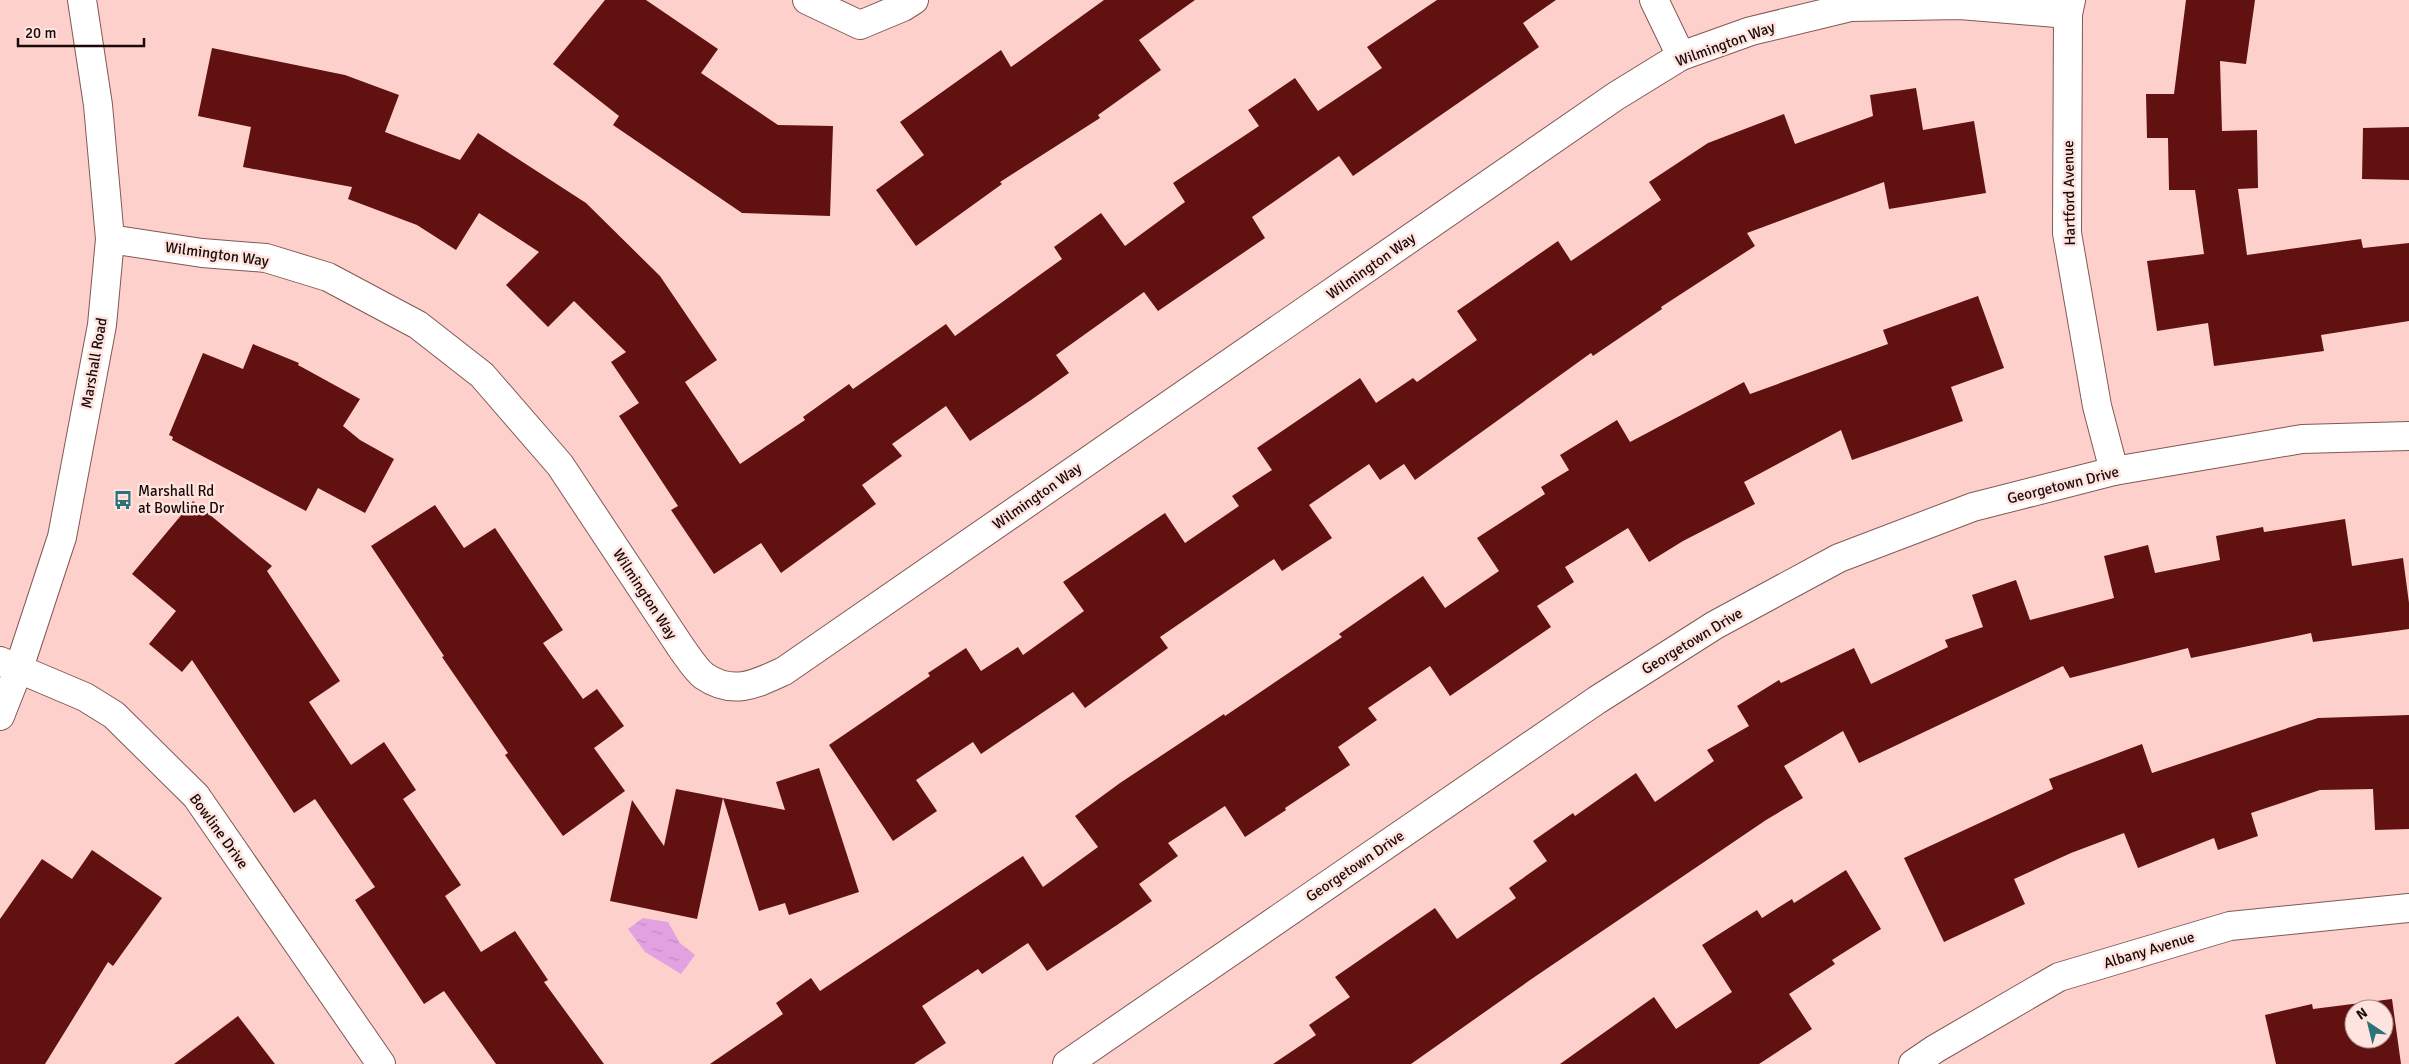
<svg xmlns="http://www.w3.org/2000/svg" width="2409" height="1064" font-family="Signika,sans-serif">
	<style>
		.water { fill: url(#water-ripples) }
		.building { fill: #601110; fill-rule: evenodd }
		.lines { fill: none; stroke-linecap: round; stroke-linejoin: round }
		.street-casing { stroke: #805954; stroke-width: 30 }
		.secondary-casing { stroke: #805954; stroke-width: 30 }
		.street { stroke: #fff; stroke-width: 28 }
		.secondary { stroke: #fff; stroke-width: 28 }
		.labels { text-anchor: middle; stroke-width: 5; stroke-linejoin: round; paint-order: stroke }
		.street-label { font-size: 15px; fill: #190a09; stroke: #ffe3df }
		.poi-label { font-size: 15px; fill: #190a09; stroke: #ffe3df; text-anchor: start }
	</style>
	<defs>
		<pattern id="water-ripples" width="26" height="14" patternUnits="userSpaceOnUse" patternTransform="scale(1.25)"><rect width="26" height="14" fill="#e2a2e2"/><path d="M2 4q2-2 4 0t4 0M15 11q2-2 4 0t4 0" fill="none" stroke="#c18ac1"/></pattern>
	</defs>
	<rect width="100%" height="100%" fill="#fed0cb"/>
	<path class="water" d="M 643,918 L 668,922 L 680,943 L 695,955 L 681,974 L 645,952 L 628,929 Z"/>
	<g class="building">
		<path d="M 605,0 L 646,0 L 718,49 L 701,73 L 778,125 L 833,126 L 830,216 L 742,213 L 613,125 L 619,116 L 553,64 Z"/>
		<path d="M 1104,0 L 1195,0 L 1139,40 L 1161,70 L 1098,115 L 1100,118 L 1000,182 L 1002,184 L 916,246 L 876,190 L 924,155 L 900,122 L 1001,50 L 1011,67 Z"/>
		<path d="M 1437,0 L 1556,0 L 1523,23 L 1539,47 L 1353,176 L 1339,156 L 1252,217 L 1265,238 L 1158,311 L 1144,292 L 1056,355 L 1069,373 L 1031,400 L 970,441 L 946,406 L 892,444 L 902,456 L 862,485 L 876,504 L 781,573 L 761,543 L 714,574 L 671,510 L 678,506 L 619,416 L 639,403 L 611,362 L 626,352 L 574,301 L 548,327 L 506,285 L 539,252 L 479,213 L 456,250 L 417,225 L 348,199 L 352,187 L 243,167 L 251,127 L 198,116 L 212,48 L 345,75 L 399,95 L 385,132 L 460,160 L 478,133 L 586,203 L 660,276 L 717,360 L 685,382 L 740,464 L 805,420 L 803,417 L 849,384 L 853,389 L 946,324 L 955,336 L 1062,259 L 1054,247 L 1101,213 L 1125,246 L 1185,202 L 1173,183 L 1259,126 L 1248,110 L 1295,78 L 1318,111 L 1382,68 L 1367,47 Z"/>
		<path d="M 2186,0 L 2255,0 L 2246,64 L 2220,61 L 2222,131 L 2257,130 L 2258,188 L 2238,189 L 2247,255 L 2361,239 L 2363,248 L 2409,243 L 2409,321 L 2321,335 L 2324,351 L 2214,366 L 2208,323 L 2157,331 L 2147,261 L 2204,254 L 2195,190 L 2169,190 L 2168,138 L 2147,138 L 2146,94 L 2174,94 Z"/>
		<path d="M 1916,88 L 1923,130 L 1974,121 L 1986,193 L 1889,209 L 1884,182 L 1747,233 L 1755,246 L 1661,307 L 1662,309 L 1593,356 L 1591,353 L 1415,480 L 1404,464 L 1380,480 L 1369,464 L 1309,505 L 1332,538 L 1282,571 L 1274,559 L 1160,637 L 1168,648 L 1085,708 L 1073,692 L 981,754 L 973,742 L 916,780 L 937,811 L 893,841 L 829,745 L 930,676 L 928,673 L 966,648 L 981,671 L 1018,647 L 1023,655 L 1084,611 L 1063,582 L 1165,513 L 1185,543 L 1239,506 L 1232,496 L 1272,470 L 1257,448 L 1360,378 L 1376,403 L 1413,378 L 1417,382 L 1477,340 L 1457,311 L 1558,241 L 1571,261 L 1661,200 L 1649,182 L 1708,143 L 1784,114 L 1795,144 L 1873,116 L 1870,95 Z"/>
		<path d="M 2409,127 L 2409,180 L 2362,179 L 2363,128 Z"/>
		<path d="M 1978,296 L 2004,368 L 1951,387 L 1963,421 L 1852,460 L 1841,430 L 1744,482 L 1755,504 L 1683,541 L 1649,562 L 1628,528 L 1565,567 L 1574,582 L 1537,606 L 1551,627 L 1450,696 L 1430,666 L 1368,708 L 1377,720 L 1338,747 L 1350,765 L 1285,808 L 1286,810 L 1245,837 L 1225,806 L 1168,843 L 1178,856 L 1139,884 L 1152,901 L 1117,925 L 1047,971 L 1028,943 L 982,974 L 978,969 L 922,1006 L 946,1043 L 914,1064 L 710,1064 L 783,1014 L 776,1003 L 811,978 L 820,991 L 1023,856 L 1043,887 L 1098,847 L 1075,816 L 1120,783 L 1224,714 L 1225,716 L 1342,637 L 1339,634 L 1423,576 L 1445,608 L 1499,571 L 1477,538 L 1545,494 L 1541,487 L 1569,470 L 1560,455 L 1617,420 L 1630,442 L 1744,382 L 1750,394 L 1888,344 L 1883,330 Z"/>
		<path d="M 253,344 L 299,363 L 298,365 L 360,399 L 343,426 L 360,440 L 394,459 L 365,513 L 318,488 L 306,511 L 172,440 L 173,437 L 169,435 L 203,353 L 243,369 Z"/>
		<path d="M 193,501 L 272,566 L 267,571 L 340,681 L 309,702 L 351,765 L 384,742 L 416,790 L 403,799 L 461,885 L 445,896 L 481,952 L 515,931 L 548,980 L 544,982 L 604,1064 L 496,1064 L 444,991 L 424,1004 L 355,900 L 375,887 L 315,799 L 294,813 L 192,660 L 182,672 L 149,644 L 176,611 L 132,574 Z"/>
		<path d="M 435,505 L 464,548 L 495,528 L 563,630 L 543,643 L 583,699 L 597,689 L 624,726 L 594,748 L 625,791 L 563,836 L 505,755 L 508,753 L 442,657 L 444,656 L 371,546 Z"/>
		<path d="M 2345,519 L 2352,566 L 2403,558 L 2409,603 L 2409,629 L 2313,642 L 2311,633 L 2191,658 L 2188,648 L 2070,678 L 2063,666 L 1859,763 L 1843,731 L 1784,766 L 1803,798 L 1766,820 L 1533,978 L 1411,1064 L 1273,1064 L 1316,1035 L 1309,1025 L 1350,997 L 1335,977 L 1435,908 L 1457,939 L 1516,898 L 1509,888 L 1547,861 L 1533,841 L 1573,813 L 1575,816 L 1636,773 L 1655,802 L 1714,761 L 1707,750 L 1749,726 L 1737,706 L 1779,680 L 1781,683 L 1854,648 L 1871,684 L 1948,647 L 1945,640 L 1983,627 L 1972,595 L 2016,580 L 2030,620 L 2114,598 L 2104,556 L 2148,545 L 2155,573 L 2220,560 L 2216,536 L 2263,527 L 2264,532 Z"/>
		<path d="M 2409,715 L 2409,829 L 2375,830 L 2373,789 L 2320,790 L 2251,813 L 2258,836 L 2218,850 L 2214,838 L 2138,868 L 2124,833 L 2071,853 L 2014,879 L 2025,904 L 1944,942 L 1904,858 L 2053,789 L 2049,779 L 2142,744 L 2152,773 L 2318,718 Z"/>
		<path d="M 819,768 L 859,892 L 789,915 L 785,903 L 759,911 L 723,798 L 697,919 L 610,901 L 632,800 L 664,846 L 676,789 L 785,810 L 776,782 Z"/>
		<path d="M 92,850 L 162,898 L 113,966 L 108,962 L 45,1064 L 0,1064 L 0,919 L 42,859 L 72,879 Z"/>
		<path d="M 1846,870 L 1881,929 L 1832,960 L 1835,964 L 1789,994 L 1812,1029 L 1759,1064 L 1560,1064 L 1654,997 L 1676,1029 L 1732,992 L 1702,945 L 1757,910 L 1762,918 L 1792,899 L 1794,903 Z"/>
		<path d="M 2392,999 L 2401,1064 L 2276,1064 L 2265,1015 L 2312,1004 L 2313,1009 ZM 2354,1009 L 2384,1009 L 2384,1039 L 2354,1039 Z"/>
		<path d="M 238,1016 L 275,1064 L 174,1064 Z"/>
	</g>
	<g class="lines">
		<g class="street-casing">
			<g id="street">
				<path d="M 807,0 L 860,25 L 903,7 L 914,0"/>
				<path d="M 1654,0 L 1681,56"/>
				<path d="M 2071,0 L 2068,14 L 2067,233 L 2097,406 L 2114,471"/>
				<path d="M 110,239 L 202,253 L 266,258 L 328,277 L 418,325 L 482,375 L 560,465 L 682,649 C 688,657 696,670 704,676 C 733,696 756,684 784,671 L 1616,96 L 1681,56 L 1751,31 L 1851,7 L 1960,5 L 2068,14"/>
				<path d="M 0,661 L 85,697 L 114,715 L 196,796 L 381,1064"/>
				<path d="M 1067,1064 L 1597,700 L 1715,625 L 1839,558 L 1973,507 L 2114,471 L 2302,439 L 2409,436"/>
				<path d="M 1913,1064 L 1935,1049 L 2059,977 L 2230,926 L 2409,908"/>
			</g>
		</g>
		<g class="secondary-casing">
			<path id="secondary" d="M 0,716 L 19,668 L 62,537 L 102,325 L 110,239 L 98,105 L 82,0"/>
		</g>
		<use href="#street" class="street"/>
		<use href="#secondary" class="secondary"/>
	</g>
	<defs>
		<g id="bus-bare" transform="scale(1.5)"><path d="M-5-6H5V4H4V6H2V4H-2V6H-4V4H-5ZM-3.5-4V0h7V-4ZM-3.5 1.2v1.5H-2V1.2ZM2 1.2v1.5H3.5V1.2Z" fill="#2a737c" stroke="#ffe3df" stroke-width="2.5" paint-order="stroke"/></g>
	</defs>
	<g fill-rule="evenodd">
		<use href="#bus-bare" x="123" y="500"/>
	</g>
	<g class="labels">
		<g class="street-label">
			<text transform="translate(1725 44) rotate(-20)" y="5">Wilmington Way</text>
			<text transform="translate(2069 193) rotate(-91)" y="5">Hartford Avenue</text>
			<text transform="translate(217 254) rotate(8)" y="5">Wilmington Way</text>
			<text transform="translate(1371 266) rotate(-35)" y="5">Wilmington Way</text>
			<text transform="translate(94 363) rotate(-80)" y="5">Marshall Road</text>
			<text transform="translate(2063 485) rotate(-14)" y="5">Georgetown Drive</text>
			<text transform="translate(1037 496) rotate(-35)" y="5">Wilmington Way</text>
			<text transform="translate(645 594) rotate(57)" y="5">Wilmington Way</text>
			<text transform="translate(1692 641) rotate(-31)" y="5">Georgetown Drive</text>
			<text transform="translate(219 831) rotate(54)" y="5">Bowline Drive</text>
			<text transform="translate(1355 866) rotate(-34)" y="5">Georgetown Drive</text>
			<text transform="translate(2149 950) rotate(-17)" y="5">Albany Avenue</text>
		</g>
		<g class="poi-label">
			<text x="138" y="496">Marshall Rd<tspan x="138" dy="17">at Bowline Dr</tspan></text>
		</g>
	</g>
	<g transform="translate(2369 1024) rotate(325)"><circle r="24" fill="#ffe3df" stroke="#a38c89"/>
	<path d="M0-4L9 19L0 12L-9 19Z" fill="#2a737c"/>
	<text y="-8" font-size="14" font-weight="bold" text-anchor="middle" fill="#190a09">N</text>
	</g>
	<path d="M18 38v8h126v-8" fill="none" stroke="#190a09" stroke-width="2.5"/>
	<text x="25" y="38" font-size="15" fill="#190a09" stroke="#ffe3df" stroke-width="4" paint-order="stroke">20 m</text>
</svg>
